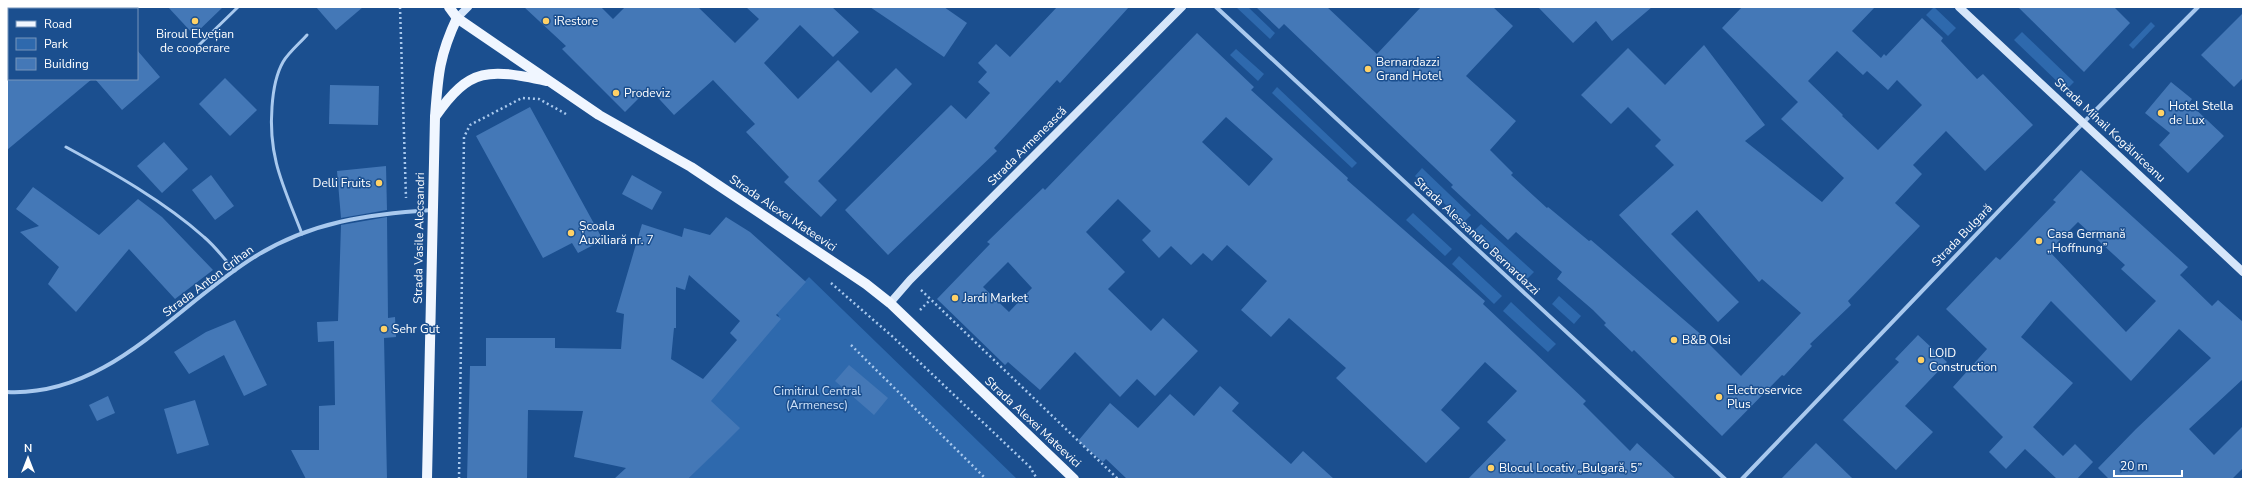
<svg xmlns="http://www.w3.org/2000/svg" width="2250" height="486" font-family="'Nunito Sans',sans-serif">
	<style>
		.green { fill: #2e69ad }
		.building { fill: #4478b7; fill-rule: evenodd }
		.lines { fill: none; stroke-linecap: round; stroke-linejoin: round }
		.path { stroke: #a9c9ee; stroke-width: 2.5; stroke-dasharray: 2 3; stroke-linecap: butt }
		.service { stroke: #a9c9ee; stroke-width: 3 }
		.minor { stroke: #a9c9ee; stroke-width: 4 }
		.secondary { stroke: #d6e6fa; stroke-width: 8 }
		.primary { stroke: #f0f6ff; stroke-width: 10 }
		.poi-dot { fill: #ffd166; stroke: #1b4f8f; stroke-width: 1.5 }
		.labels { text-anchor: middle; stroke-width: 3; stroke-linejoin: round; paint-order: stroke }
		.poi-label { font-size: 12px; fill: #fff; stroke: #1b4f8f; text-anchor: start }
		.street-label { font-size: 12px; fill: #fff; stroke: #1b4f8f }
		.park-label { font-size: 12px; fill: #cfe3fa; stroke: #1b4f8f }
	</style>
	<rect width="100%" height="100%" fill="#1b4f8f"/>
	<g class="green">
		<path d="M 1236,7 L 1248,7 L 1275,33 L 1270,39 Z"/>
		<path d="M 1934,7 L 1956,28 L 1948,36 L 1926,15 Z"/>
		<path d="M 2151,22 L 2155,26 L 2133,49 L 2129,45 Z"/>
		<path d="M 2022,32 L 2074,82 L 2066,90 L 2014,40 Z"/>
		<path d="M 1236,49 L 1264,74 L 1258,81 L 1230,55 Z"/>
		<path d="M 1277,87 L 1357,163 L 1352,168 L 1272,93 Z"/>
		<path d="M 1422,168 L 1471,215 L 1464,222 L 1415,176 Z"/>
		<path d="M 1413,213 L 1452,249 L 1445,256 L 1406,220 Z"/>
		<path d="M 1481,224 L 1534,272 L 1526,280 L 1473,232 Z"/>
		<path d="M 1459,256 L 1502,296 L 1494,304 L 1452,264 Z"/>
		<path d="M 809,277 L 1017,479 L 688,479 L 710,457 L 706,406 L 779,316 L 775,312 Z"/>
		<path d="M 1559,296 L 1581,316 L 1574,324 L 1552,304 Z"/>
		<path d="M 1511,302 L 1556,344 L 1548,352 L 1503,311 Z"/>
	</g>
	<g class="building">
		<path d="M 168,7 L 223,7 L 194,35 Z"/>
		<path d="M 316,7 L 363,7 L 336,30 Z"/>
		<path d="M 524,7 L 601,7 L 613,19 L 625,7 L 698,7 L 735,43 L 759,19 L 746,7 L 832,7 L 859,32 L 833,57 L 800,25 L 764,63 L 798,99 L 838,60 L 871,93 L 896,68 L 912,84 L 818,181 L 837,200 L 821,217 L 784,182 L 789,177 L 746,132 L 755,124 L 713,80 L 674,115 L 649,88 L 625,112 L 562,49 L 566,46 Z"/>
		<path d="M 870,7 L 944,7 L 967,23 L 944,57 Z"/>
		<path d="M 1057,7 L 1129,7 L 1060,83 L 1057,80 L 1020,120 L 994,148 L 997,151 L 888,255 L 845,210 L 951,105 L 966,119 L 990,93 L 978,82 L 987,72 L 978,63 L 996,44 L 1010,57 Z"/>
		<path d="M 1256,7 L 1327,7 L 1377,54 L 1421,7 L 1493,7 L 1513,26 L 1466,76 L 1516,121 L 1490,150 L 1513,173 L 1511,175 L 1547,208 L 1548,207 L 1589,241 L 1591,240 L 1704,337 L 1703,338 L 1741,376 L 1801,313 L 1762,279 L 1759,282 L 1697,210 L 1671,234 L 1739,302 L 1718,322 L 1619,215 L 1674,165 L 1655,146 L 1661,140 L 1628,107 L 1611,124 L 1581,95 L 1628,48 L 1665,85 L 1704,45 L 1765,125 L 1745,141 L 1822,202 L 1844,178 L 1781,119 L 1798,102 L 1722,28 L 1742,7 L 1875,7 L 1852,31 L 1881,58 L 1884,54 L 1886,56 L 1922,18 L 1943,38 L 1941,41 L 1977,79 L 1983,74 L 2033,125 L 1985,171 L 1946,131 L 1913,165 L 1922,174 L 1895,203 L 1920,226 L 1848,301 L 1851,305 L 1810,344 L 1812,346 L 1784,376 L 1782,375 L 1722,436 L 1634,350 L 1632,352 L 1604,325 L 1606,323 L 1593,310 L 1557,279 L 1562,272 L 1516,232 L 1508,240 L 1451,187 L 1453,185 L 1284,24 L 1279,29 ZM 1837,51 L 1863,75 L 1867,71 L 1888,90 L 1897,80 L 1922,105 L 1878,150 L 1842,116 L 1843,115 L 1808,81 Z"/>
		<path d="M 1538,7 L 1652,7 L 1612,41 L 1596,21 L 1573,43 Z"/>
		<path d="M 2018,7 L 2114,7 L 2130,23 L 2084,72 Z"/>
		<path d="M 2243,13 L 2243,78 L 2234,87 L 2201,55 Z"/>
		<path d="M 1197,33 L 1254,87 L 1251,90 L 1348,178 L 1347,180 L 1485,301 L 1483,304 L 1586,401 L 1583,404 L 1630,451 L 1637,443 L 1676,479 L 1468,479 L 1506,440 L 1487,422 L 1517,391 L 1485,362 L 1441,410 L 1460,428 L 1426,463 L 1336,378 L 1346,368 L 1289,318 L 1271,337 L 1241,310 L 1267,281 L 1227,245 L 1212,261 L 1203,253 L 1191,265 L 1171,246 L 1159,258 L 1142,240 L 1151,231 L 1118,199 L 1086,232 L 1125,272 L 1108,289 L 1151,331 L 1163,318 L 1198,351 L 1155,396 L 1137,379 L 1120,397 L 1075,352 L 1040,390 L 1008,362 L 1005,365 L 937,299 L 990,244 L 987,242 L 1043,188 L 1045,190 ZM 1226,117 L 1273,159 L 1249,186 L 1202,142 ZM 1008,262 L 1032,288 L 1009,312 L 983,287 Z"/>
		<path d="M 137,50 L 160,77 L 122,110 L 95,79 L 137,79 Z"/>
		<path d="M 225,78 L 257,110 L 230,136 L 199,104 Z"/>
		<path d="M 7,79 L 92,79 L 7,150 Z"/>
		<path d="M 2171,82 L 2192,99 L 2189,103 L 2224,136 L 2188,173 L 2159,145 L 2170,133 L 2145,113 Z"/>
		<path d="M 330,85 L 379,86 L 378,125 L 329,124 Z"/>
		<path d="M 530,107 L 603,240 L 578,253 L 572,243 L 543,258 L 476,136 Z"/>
		<path d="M 164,142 L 188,169 L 162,193 L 137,166 Z"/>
		<path d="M 386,166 L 387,210 L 341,218 L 337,171 Z"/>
		<path d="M 2081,170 L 2188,267 L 2180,275 L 2212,306 L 2218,300 L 2243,322 L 2243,379 L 2189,429 L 2214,455 L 2243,426 L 2243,468 L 2232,479 L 2109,479 L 2098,468 L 2136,429 L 2211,358 L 2179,329 L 2131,381 L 2051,301 L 2021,337 L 2073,383 L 2033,427 L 2063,456 L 2075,444 L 2093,462 L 2077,479 L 2057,479 L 2025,449 L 2006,469 L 1989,452 L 2003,437 L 1953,387 L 1987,349 L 1946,309 L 1996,257 L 2000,260 L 2056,202 L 2053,200 ZM 2078,222 L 2125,265 L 2121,269 L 2156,301 L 2126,332 L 2049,251 Z"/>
		<path d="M 211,175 L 234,206 L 215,220 L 192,190 Z"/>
		<path d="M 632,175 L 662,192 L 652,210 L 622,194 Z"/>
		<path d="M 33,187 L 99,235 L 138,199 L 162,217 L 213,270 L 175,299 L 129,249 L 76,312 L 48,284 L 59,267 L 20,232 L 39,226 L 16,209 Z"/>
		<path d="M 387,217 L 388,318 L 395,317 L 396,337 L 384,338 L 387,479 L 306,479 L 291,450 L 319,450 L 319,406 L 335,405 L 334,341 L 318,342 L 317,322 L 338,321 L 341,225 Z"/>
		<path d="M 726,217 L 750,232 L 806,282 L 776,315 L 781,319 L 711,401 L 740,428 L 723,445 L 688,479 L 614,479 L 626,468 L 574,457 L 583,411 L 528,410 L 527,479 L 467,479 L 470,366 L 486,366 L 486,338 L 555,338 L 555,348 L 621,349 L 624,314 L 616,312 L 642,224 L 682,237 L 684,228 L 710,235 ZM 689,275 L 740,321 L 730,333 L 737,340 L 703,379 L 671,359 L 674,328 L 676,328 L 676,287 L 685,290 Z"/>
		<path d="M 235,320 L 267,385 L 244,396 L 224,355 L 189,374 L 174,352 L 206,332 Z"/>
		<path d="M 1918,335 L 1947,362 L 1905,406 L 1933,432 L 1896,470 L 1843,420 L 1899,362 L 1895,359 Z"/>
		<path d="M 849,365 L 888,398 L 874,415 L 835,381 Z"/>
		<path d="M 1220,386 L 1239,403 L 1232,411 L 1291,464 L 1303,451 L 1334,479 L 1127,479 L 1106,459 L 1103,462 L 1078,441 L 1110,403 L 1138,428 L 1170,394 L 1194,416 Z"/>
		<path d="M 108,396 L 115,413 L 97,421 L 89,405 Z"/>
		<path d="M 195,400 L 209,445 L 177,454 L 164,409 Z"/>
		<path d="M 1816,443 L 1853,479 L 1781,479 Z"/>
	</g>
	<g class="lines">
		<g class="path">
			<path d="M 400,7 L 406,198"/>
			<path d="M 831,283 L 893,337 L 1030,467 L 1037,479"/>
			<path d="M 921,290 L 1118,479"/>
			<path d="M 920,310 L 930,300"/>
			<path d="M 851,345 L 986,479"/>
			<path d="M 459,479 L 464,137 L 470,125 L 522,98 L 539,99 L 566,114"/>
		</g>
		<g class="service">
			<path d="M 199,45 L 238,7"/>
			<path d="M 66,147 C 112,172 165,202 204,237 C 216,247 225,260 235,271"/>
			<path d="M 302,234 C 284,187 268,158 272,107 C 273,92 275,76 283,62 C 288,53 300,43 307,35"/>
		</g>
		<g class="minor">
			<path d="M 1216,7 L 1725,479"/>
			<path d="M 7,392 C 109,397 176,305 256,256 C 311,222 368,214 432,210"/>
			<path d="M 1742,479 L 2084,122 L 2198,7"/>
		</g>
		<g class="secondary">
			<path d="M 1959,7 L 2243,272"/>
			<path d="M 457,18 L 468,7"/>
			<path d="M 890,303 L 910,280 L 1182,7"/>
		</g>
		<g class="primary">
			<path d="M 449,7 L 457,18 L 599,115 L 691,167 L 866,284 L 890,303 L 1074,479"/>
			<path d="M 435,117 C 470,66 489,69 547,81"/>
			<path d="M 427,479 L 435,117 C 438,76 439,56 457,18"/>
		</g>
	</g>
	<g class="poi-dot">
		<circle cx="195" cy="21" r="4"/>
		<circle cx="546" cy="21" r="4"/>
		<circle cx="1368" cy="69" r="4"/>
		<circle cx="616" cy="93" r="4"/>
		<circle cx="2161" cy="113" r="4"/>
		<circle cx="379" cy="183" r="4"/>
		<circle cx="571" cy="233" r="4"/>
		<circle cx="2039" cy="241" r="4"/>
		<circle cx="955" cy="298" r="4"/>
		<circle cx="384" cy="329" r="4"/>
		<circle cx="1674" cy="340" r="4"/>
		<circle cx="1921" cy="360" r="4"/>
		<circle cx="1719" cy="397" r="4"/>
		<circle cx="1491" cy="468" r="4"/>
	</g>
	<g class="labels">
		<g class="poi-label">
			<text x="554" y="25">iRestore</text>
			<text x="195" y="38" text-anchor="middle">Biroul Elvețian<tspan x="195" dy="14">de cooperare</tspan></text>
			<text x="1376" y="66">Bernardazzi<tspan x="1376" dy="14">Grand Hotel</tspan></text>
			<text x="624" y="97">Prodeviz</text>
			<text x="2169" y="110">Hotel Stella<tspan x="2169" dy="14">de Lux</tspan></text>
			<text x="371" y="187" text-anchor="end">Delli Fruits</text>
			<text x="579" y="230">Școala<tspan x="579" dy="14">Auxiliară nr. 7</tspan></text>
			<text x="2047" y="238">Casa Germană<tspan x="2047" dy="14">„Hoffnung”</tspan></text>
			<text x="963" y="302">Jardi Market</text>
			<text x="392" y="333">Sehr Gut</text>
			<text x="1682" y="344">B&amp;B Olsi</text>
			<text x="1929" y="357">LOID<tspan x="1929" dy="14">Construction</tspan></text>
			<text x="1727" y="394">Electroservice<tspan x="1727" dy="14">Plus</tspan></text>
			<text x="1499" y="472">Blocul Locativ „Bulgară, 5”</text>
		</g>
		<g class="street-label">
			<text transform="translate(2110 130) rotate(43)" y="4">Strada Mihail Kogălniceanu</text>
			<text transform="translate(1027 146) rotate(-45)" y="4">Strada Armenească</text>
			<text transform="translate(783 213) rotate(34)" y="4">Strada Alexei Mateevici</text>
			<text transform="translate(1962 235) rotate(-46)" y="4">Strada Bulgară</text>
			<text transform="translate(1477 236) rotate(43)" y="4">Strada Alessandro Bernardazzi</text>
			<text transform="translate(419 238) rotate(-89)" y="4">Strada Vasile Alecsandri</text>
			<text transform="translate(208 281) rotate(-37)" y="4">Strada Anton Crihan</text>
			<text transform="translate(1033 422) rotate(43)" y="4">Strada Alexei Mateevici</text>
		</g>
		<g class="park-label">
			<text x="817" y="395">Cimitirul Central<tspan x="817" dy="14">(Armenesc)</tspan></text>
		</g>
	</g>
	<rect width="2250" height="486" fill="none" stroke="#ffffff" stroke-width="16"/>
	<rect x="8" y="8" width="130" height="72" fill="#1b4f8f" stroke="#7695bc"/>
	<rect x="16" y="21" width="20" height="6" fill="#f0f6ff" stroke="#7695bc"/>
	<text x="44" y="28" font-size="12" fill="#ffffff">Road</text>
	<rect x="16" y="38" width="20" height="12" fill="#2e69ad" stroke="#7695bc"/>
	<text x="44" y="48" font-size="12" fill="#ffffff">Park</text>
	<rect x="16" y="58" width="20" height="12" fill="#4478b7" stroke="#7695bc"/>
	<text x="44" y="68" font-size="12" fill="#ffffff">Building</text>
	<g transform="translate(28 458)" stroke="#1b4f8f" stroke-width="3" paint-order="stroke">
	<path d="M0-3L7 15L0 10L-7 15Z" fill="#ffffff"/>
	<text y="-6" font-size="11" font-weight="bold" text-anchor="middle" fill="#ffffff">N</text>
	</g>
	<path d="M2114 470v6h68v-6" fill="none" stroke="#ffffff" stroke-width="2"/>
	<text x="2120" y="470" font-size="12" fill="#ffffff" stroke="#1b4f8f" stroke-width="3" paint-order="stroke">20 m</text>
</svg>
